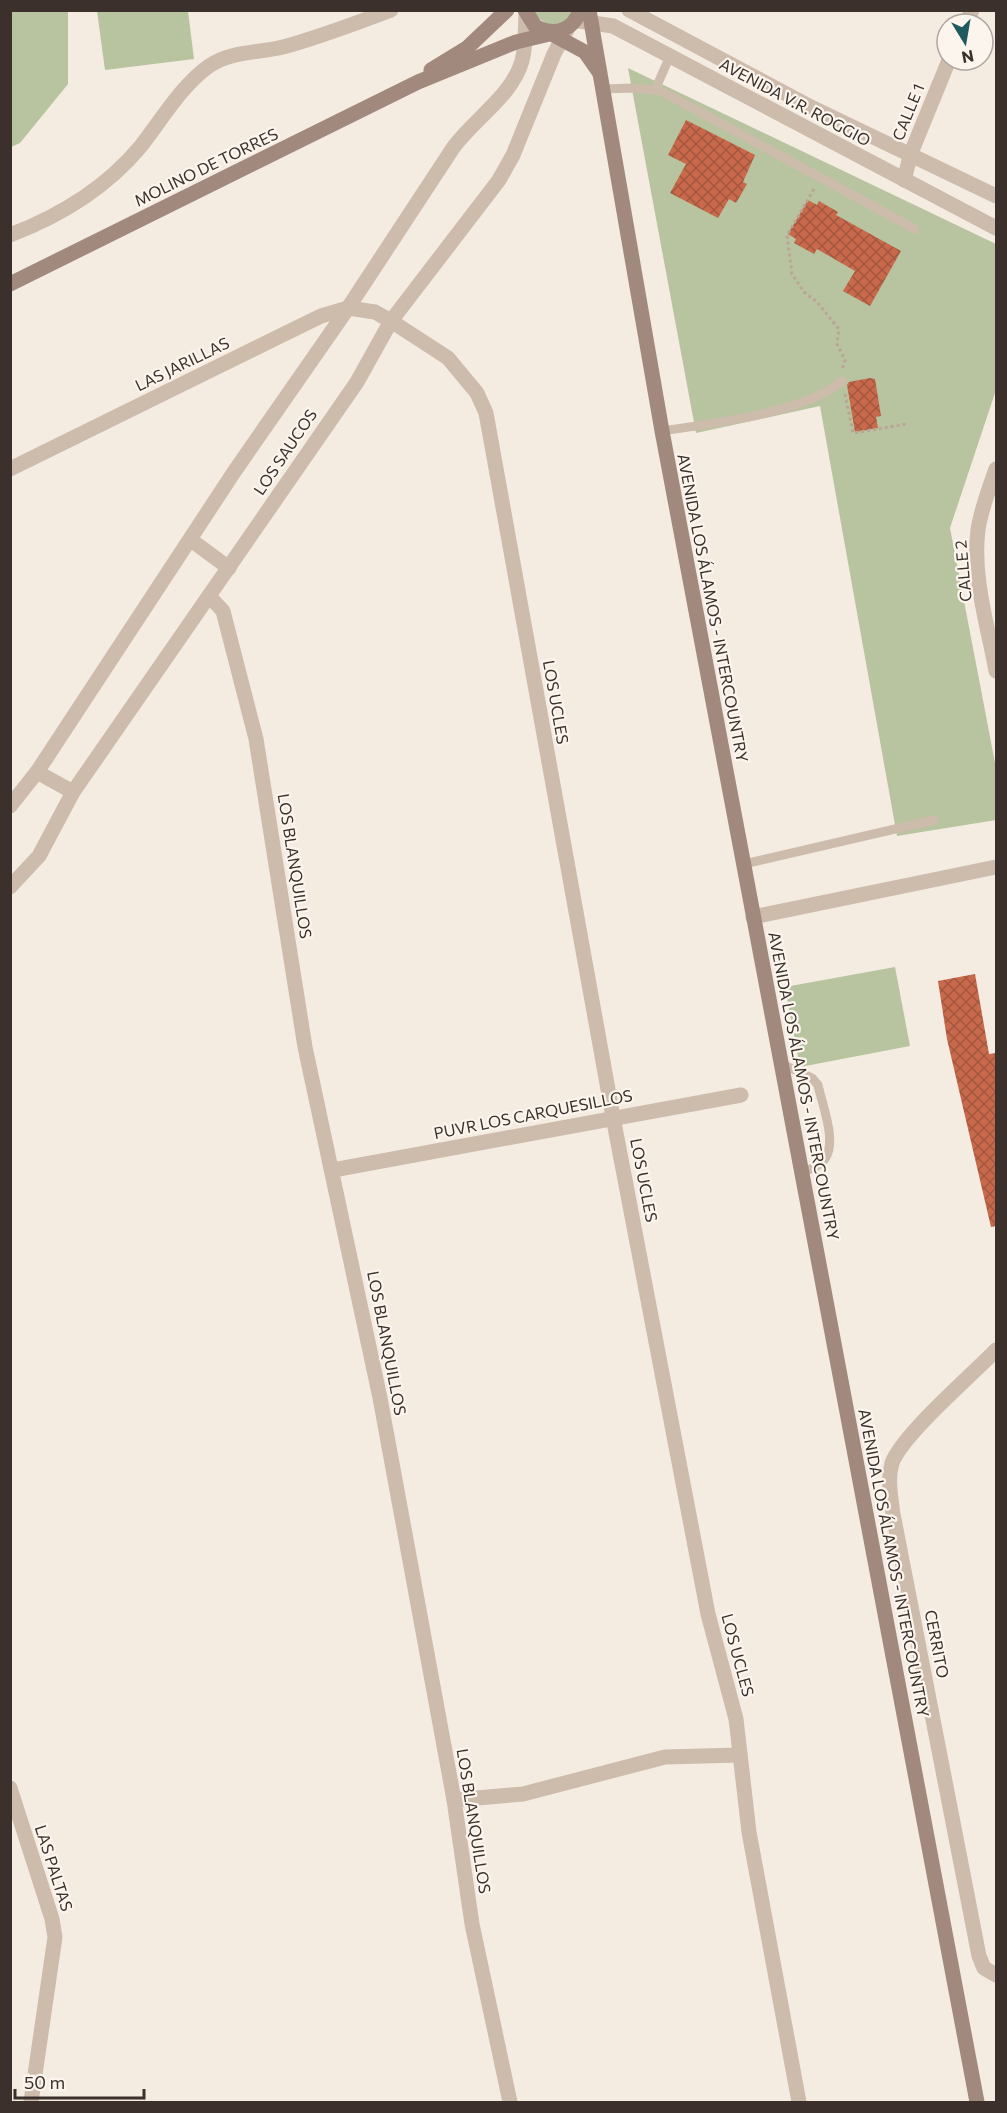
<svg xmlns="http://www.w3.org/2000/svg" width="1007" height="2113" font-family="Commissioner,sans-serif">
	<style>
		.green { fill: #b8c4a0 }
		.building { fill: url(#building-cross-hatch) }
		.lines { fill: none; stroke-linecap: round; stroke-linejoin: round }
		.path { stroke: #b9a596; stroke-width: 3; stroke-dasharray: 3 3; stroke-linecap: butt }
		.lane { stroke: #cdbbac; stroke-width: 9 }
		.street { stroke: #cdbbac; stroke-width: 15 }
		.secondary { stroke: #a18a7d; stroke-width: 15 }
		.labels { text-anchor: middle; stroke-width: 4.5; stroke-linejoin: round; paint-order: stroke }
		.street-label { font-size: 16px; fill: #3b302b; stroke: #fbf5ee }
	</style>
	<defs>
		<pattern id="building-cross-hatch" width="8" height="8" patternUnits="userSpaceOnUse" patternTransform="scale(1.5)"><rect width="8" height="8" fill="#c8694b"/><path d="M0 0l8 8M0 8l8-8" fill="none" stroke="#a4573f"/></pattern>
	</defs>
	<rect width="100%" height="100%" fill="#f4ebe1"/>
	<g class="green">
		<path d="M 10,11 L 68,11 L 68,84 L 20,143 L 11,147 Z"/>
		<path d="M 97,11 L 188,11 L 194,59 L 105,70 Z"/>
		<path d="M 533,11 L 572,11 C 563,29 543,28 533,11 Z"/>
		<path d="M 628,68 L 996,244 L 996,390 L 950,528 L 996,768 L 996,820 L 897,836 L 820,406 L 696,433 Z"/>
		<path d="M 895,967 L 910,1046 L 800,1067 L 785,987 Z"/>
	</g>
	<g class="building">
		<path d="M 686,120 L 755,155 L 743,182 L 747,184 L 736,203 L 729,199 L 718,218 L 670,193 L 686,164 L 668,155 Z"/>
		<path d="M 808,200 L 817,205 L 819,201 L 838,212 L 836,215 L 901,251 L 870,306 L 843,291 L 855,271 L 817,249 L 814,254 L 794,243 L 796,239 L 788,234 Z"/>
		<path d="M 870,378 L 875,379 L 881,416 L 876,417 L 878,428 L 855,432 L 847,385 L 849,382 Z"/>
		<path d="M 975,974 L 989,1054 L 996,1053 L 996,1226 L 991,1227 L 947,1039 L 938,981 Z"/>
	</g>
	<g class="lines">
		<g class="path">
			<path d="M 814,189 L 787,235 L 792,274 L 804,292 L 817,302 L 839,329 L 837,344 L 845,360 L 842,370"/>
			<path d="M 845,394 L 853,433 L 907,424"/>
		</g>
		<g class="lane">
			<path d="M 603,89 L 633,88 L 661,91 L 915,229"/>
			<path d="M 655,90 L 670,56"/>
			<path d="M 662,431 C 713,423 802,414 842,381"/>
			<path d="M 744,864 L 934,820"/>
			<path d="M 782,1064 L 812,1078 L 818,1085 C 822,1105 841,1149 820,1164 C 815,1168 808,1170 802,1172"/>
		</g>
		<g class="street">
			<path d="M 629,10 L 811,107 L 996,196"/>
			<path d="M 579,21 L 613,26 L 996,228"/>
			<path d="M 966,24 L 972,10"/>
			<path d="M 904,180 L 911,153 L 949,60"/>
			<path d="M 10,235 C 60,216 107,187 141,146 C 162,119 181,86 209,66 C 230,51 259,53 283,47 C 320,37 356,23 391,10"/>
			<path d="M 10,469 L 321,316 L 348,308 L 375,312 L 391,321 L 448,358 L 477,393 L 486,413 L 613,1117 L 708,1614 L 736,1719 L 749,1832 L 799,2102"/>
			<path d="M 996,469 C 989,489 981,509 978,530 C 972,576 988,627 996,671"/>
			<path d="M 191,540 L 229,568"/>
			<path d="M 210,597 L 223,611 L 256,739 L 305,1047 L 380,1398 L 454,1800 L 472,1924 L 510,2102"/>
			<path d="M 37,772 L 73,792"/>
			<path d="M 10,806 L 37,772 L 234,472 L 348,308 L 453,148 C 474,119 512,96 522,61 C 526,46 525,30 526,15"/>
			<path d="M 10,887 L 39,856 L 73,792 L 357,382 L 391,321 L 499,180 L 513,155 L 554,54 L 567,30"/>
			<path d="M 753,917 L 996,867"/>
			<path d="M 333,1170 L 741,1095"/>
			<path d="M 996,1350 C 973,1374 902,1435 892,1463 C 887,1480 891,1497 893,1514 L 979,1956 L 984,1968 L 996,1975"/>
			<path d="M 10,1788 L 52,1919 L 55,1937 L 31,2102"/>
			<path d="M 454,1800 L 523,1794 L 665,1757 L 740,1755"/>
		</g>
		<g class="secondary">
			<path d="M 525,10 L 535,26 C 553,37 573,31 580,10"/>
			<path d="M 589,10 L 662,431 L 977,2102"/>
			<path d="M 548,32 L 585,52 L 599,72"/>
			<path d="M 431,70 L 467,48 L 507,10"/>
			<path d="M 10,284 L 418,82 L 516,42 L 562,31"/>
		</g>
	</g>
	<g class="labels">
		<g class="street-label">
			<text transform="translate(795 102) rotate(28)" y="6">AVENIDA V.R. ROGGIO</text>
			<text transform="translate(908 112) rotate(-68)" y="6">CALLE 1</text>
			<text transform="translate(206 167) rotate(-26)" y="6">MOLINO DE TORRES</text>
			<text transform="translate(182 364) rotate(-26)" y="6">LAS JARILLAS</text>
			<text transform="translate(285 452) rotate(-56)" y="6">LOS SAUCOS</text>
			<text transform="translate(963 571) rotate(-95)" y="6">CALLE 2</text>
			<text transform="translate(713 608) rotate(79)" y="6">AVENIDA LOS ÁLAMOS - INTERCOUNTRY</text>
			<text transform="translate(556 702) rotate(80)" y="6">LOS UCLES</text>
			<text transform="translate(295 866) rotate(81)" y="6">LOS BLANQUILLOS</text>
			<text transform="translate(804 1086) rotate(79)" y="6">AVENIDA LOS ÁLAMOS - INTERCOUNTRY</text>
			<text transform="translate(533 1114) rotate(-11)" y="6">PUVR LOS CARQUESILLOS</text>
			<text transform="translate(644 1180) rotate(79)" y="6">LOS UCLES</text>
			<text transform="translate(387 1343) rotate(79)" y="6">LOS BLANQUILLOS</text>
			<text transform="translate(894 1563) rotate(79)" y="6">AVENIDA LOS ÁLAMOS - INTERCOUNTRY</text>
			<text transform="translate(937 1644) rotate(79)" y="6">CERRITO</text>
			<text transform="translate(738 1655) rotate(75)" y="6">LOS UCLES</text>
			<text transform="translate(474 1821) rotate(81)" y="6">LOS BLANQUILLOS</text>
			<text transform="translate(54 1868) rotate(72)" y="6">LAS PALTAS</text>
		</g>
	</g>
	<rect width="1007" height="2113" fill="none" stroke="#3b302b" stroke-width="24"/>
	<g transform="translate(965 42) rotate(169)"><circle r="28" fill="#fbf5ee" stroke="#aea6a0" stroke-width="1.5"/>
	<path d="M0-4.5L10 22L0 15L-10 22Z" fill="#1f5a5e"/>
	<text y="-9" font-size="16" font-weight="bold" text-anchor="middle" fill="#3b302b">N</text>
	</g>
	<path d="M15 2089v9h129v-9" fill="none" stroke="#3b302b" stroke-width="3"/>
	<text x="24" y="2089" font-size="18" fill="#3b302b" stroke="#fbf5ee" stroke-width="4.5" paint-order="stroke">50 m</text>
</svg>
